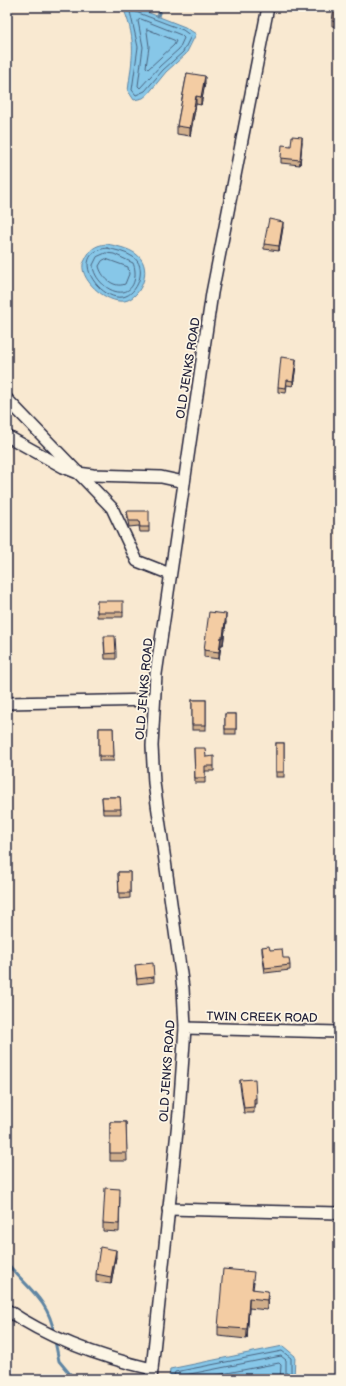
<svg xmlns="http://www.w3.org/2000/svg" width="346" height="1386" font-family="'Balsamiq Sans',sans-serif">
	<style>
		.water { fill: #87c7e8; stroke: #5f85a3 }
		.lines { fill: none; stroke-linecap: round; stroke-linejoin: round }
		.shore { stroke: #4a6480; stroke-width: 1 }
		.stream { stroke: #5f85a3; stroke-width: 3 }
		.minor-casing { stroke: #22223b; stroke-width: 14 }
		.minor { stroke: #fcf5e5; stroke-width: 11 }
		.wall { fill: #d1af8c; stroke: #22223b }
		.shaded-wall { fill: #aa8f72; stroke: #22223b }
		.building { fill: #f3cca3; stroke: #22223b }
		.labels { text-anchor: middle; stroke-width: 3.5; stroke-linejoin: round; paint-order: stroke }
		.street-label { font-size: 12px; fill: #22223b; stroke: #fcf5e5 }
	</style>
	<rect width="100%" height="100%" fill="#f9e9d1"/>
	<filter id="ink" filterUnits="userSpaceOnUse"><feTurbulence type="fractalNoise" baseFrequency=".025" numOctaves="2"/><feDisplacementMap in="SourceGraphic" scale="8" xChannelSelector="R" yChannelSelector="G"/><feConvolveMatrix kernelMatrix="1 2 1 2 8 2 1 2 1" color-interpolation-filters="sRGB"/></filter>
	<g filter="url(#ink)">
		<g class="water">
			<path d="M 126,7 L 134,7 L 185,27 L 196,34 L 186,54 L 166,72 L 148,94 L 143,98 L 134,100 L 128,91 C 132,58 137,42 124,10 Z"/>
			<path d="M 107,244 C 116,246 128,248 136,254 C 152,265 144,293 128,300 C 111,307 80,282 83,264 C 84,262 86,258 87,256 C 92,247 98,245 107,244 Z"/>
			<path d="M 283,1346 L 295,1356 L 294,1379 L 169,1379 L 170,1369 Z"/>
		</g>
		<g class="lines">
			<g class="shore">
				<path d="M 129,7 L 138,47 L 132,90 L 136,95 L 145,91 L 163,70 L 183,52 L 191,36 L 183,30 L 136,12 L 134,7"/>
				<path d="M 141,19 L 181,35 L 184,38 L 179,49 L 160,66 L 140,88 L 138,86 L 143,47 L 138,21 Z"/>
				<path d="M 147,29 L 176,41 L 174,45 L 148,69 L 146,67 L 149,47 Z"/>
				<path d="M 107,248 C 115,250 126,252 133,257 C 147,266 139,291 126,296 C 102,306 65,253 107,248 Z"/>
				<path d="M 106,253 L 114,254 L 133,263 C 137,272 136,290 123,292 C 109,294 93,278 93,265 L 97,257 Z"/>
				<path d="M 106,259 L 128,267 L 129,274 L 125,284 C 113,289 101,276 99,266 L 102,261 Z"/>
				<path d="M 173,1379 L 175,1372 L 282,1351 L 291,1358 L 291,1379"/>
				<path d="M 178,1379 L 180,1376 L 281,1356 L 286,1360 L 286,1379"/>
				<path d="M 196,1379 L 279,1363 L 281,1365 L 280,1379"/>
			</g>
			<g class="stream">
				<path d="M 158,16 L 161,7"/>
				<path d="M 7,1263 C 26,1287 49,1300 54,1333"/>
				<path d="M 55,1341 L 59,1361 L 74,1379"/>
			</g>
			<g class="minor-casing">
				<g id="minor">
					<path d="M 7,399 L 112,508 L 137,561 L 170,574"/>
					<path d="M 7,436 L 63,467 L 78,473 L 93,475 L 161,477 L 184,482"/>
					<path d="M 7,703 L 154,700"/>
					<path d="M 185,1028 L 339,1032"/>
					<path d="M 168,1209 L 339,1213"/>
					<path d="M 7,1310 C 51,1340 100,1357 152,1369"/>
					<path d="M 151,1379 L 179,1112 L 185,1028 L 183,988 L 154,783 L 152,746 L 156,674 L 212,293 L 268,7"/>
				</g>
			</g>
			<use href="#minor" class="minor"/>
		</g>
		<g class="wall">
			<path d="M 339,7 L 339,27 L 332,26 L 332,21 Z"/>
			<path d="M 187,73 L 205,83 L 201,105 L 196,104 L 190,136 L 177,134 L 177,126 Z"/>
			<path d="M 302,142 L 300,165 L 281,163 L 281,158 Z"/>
			<path d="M 283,227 L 279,251 L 264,249 L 264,244 Z"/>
			<path d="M 296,365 L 293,386 L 287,385 L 286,393 L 278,392 L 278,387 Z"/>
			<path d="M 127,511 L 149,527 L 149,532 L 140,532 L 139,526 L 129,527 L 127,516 Z"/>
			<path d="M 97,601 L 123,612 L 123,617 L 97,617 Z"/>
			<path d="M 226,622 L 223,645 L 221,645 L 219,659 L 204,657 L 204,650 Z"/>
			<path d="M 104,642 L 116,653 L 116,659 L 105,659 Z"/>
			<rect x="192" y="700" width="14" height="30"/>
			<rect x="225" y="714" width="11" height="20"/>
			<path d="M 99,728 L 113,728 L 114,761 L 99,761 Z"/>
			<rect x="276" y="743" width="8" height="34"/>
			<path d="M 194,748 L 206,757 L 214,766 L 214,771 L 205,771 L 205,783 L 195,783 Z"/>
			<path d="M 102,797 L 120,797 L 121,814 L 103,814 Z"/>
			<path d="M 118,872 L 130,872 L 130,898 L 119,899 Z"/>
			<path d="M 262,947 L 270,950 L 283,958 L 290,965 L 290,970 L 265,973 L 262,952 Z"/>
			<path d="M 135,965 L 154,977 L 154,982 L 137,984 Z"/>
			<path d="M 240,1080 L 256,1098 L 256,1104 L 254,1104 L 254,1113 L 244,1113 L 240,1085 Z"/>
			<path d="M 335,1080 L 339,1080 L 339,1096 L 336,1096 Z"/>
			<path d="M 110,1122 L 126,1122 L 127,1161 L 110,1161 Z"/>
			<path d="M 120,1197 L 119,1232 L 103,1231 L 103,1223 Z"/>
			<path d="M 116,1257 L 111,1284 L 96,1282 L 96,1274 Z"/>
			<path d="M 254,1282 L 253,1289 L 268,1300 L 267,1310 L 249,1308 L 247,1339 L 218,1336 L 218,1327 Z"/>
		</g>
		<g class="shaded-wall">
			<path d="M 205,76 L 205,83 L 201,105 L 201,97 Z"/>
			<path d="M 196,96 L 196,104 L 190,136 L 190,128 Z"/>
			<path d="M 302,137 L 302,142 L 300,165 L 300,160 Z"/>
			<path d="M 283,222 L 283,227 L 279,251 L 279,246 Z"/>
			<path d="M 296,359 L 296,365 L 293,386 L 293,381 Z"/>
			<path d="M 226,614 L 226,622 L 223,645 L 223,637 Z"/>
			<path d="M 221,637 L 221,645 L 219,659 L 219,652 Z"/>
			<path d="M 116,1250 L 116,1257 L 111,1284 L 111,1277 Z"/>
			<path d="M 268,1291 L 268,1300 L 267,1310 L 267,1300 Z"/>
			<path d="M 249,1298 L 249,1308 L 247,1339 L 247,1329 Z"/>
		</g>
		<g class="building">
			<path d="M 334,7 L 339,7 L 339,22 L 332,21 Z"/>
			<path d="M 187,73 L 205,76 L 201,97 L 196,96 L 190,128 L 177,126 Z"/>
			<path d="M 292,136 L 302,137 L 300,160 L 281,158 L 282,145 L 291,146 Z"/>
			<path d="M 269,219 L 283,222 L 279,246 L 264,244 Z"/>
			<path d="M 281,357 L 296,359 L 293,381 L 287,380 L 286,388 L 278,387 Z"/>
			<path d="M 127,511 L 149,511 L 149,527 L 140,527 L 139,521 L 129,521 Z"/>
			<rect x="97" y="601" width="26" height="11"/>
			<path d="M 209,612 L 226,614 L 223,637 L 221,637 L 219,652 L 204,650 Z"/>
			<path d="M 104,636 L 115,636 L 116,653 L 105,654 Z"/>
			<rect x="192" y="700" width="14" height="25"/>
			<rect x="225" y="714" width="11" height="15"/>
			<path d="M 99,728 L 113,728 L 114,756 L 99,756 Z"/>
			<rect x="276" y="743" width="8" height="29"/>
			<path d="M 194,748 L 205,748 L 206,757 L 214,756 L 214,766 L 205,766 L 205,778 L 195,778 Z"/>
			<path d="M 102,797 L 120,797 L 121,809 L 103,809 Z"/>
			<path d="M 118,872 L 130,872 L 130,893 L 119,893 Z"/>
			<path d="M 269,946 L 270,950 L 282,949 L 283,958 L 289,958 L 290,965 L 265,968 L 262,947 Z"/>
			<path d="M 153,963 L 154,977 L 137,979 L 135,965 Z"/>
			<path d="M 255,1079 L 256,1098 L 254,1099 L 254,1107 L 244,1108 L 240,1080 Z"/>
			<path d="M 335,1080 L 339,1080 L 339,1091 L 336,1091 Z"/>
			<path d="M 110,1122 L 126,1122 L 127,1153 L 110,1153 Z"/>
			<path d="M 105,1188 L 120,1189 L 119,1224 L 103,1223 Z"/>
			<path d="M 100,1247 L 116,1250 L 111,1277 L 96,1274 Z"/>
			<path d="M 223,1269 L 254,1272 L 252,1289 L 268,1291 L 267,1300 L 249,1298 L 247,1329 L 218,1327 Z"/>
		</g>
	</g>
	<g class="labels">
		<g class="street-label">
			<text transform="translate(188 368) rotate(-81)" y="4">OLD JENKS ROAD</text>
			<text transform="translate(144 689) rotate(-85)" y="4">OLD JENKS ROAD</text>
			<text transform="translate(262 1017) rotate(1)" y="4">TWIN CREEK ROAD</text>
			<text transform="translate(167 1071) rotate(-86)" y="4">OLD JENKS ROAD</text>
		</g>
	</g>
	<rect width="346" height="1386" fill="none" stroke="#fcf5e5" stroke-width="24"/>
	<rect x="12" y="12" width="322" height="1362" fill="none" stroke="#22223b" stroke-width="1.5" filter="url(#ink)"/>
</svg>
